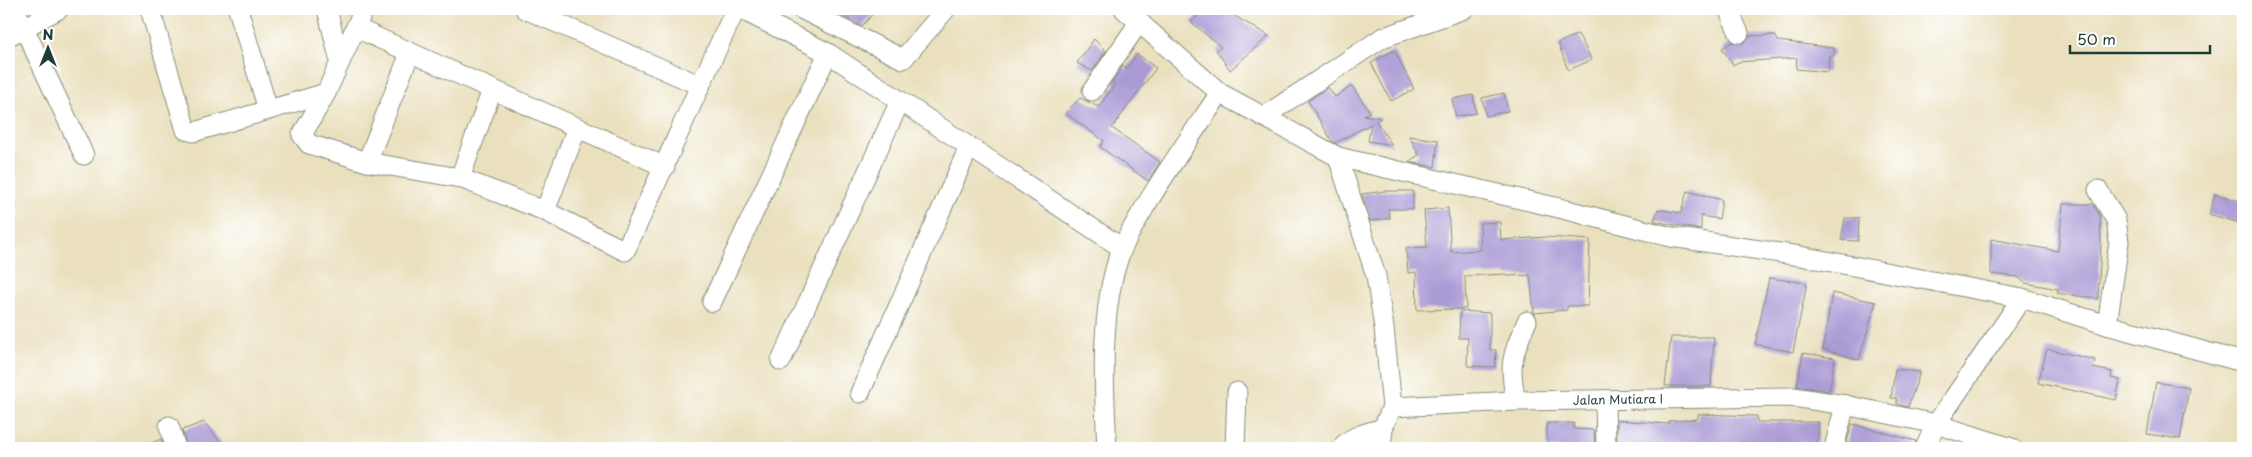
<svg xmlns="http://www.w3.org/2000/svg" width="2252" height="457" font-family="'Playpen Sans',sans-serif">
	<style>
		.building { fill: #ab9bd5 }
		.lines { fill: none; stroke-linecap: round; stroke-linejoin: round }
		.minor-casing { stroke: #848e79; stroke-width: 21 }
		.minor { stroke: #fff; stroke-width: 19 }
		.labels { text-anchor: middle; stroke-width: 4.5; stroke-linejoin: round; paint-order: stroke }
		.street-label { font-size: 12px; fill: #1f3d34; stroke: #fff }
	</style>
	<rect width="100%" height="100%" fill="#fff"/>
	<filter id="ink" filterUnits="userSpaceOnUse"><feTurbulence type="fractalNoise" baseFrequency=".02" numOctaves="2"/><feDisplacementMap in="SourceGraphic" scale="10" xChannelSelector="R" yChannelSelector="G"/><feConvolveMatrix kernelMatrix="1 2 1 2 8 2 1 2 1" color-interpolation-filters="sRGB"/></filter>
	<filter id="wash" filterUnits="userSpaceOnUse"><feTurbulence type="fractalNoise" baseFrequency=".0096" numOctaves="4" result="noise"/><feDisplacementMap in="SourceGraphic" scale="20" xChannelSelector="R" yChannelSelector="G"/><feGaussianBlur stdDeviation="1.12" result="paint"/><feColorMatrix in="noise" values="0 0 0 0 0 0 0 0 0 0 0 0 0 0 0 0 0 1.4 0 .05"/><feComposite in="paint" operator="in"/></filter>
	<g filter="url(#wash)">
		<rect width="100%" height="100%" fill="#eae0be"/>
		<g id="blocks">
			<g class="building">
				<path d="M 827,9 L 877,9 L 862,26 Z"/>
				<path d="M 1205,9 L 1223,9 L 1269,36 L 1230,70 L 1216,50 L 1221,47 L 1191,22 Z"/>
				<path d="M 1578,34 L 1592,60 L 1568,70 L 1558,43 Z"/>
				<path d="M 1775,35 L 1778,41 L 1834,48 L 1834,56 L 1829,56 L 1828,72 L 1796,69 L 1797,58 L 1738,62 L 1733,65 L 1722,48 L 1732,42 L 1743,43 L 1749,36 Z"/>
				<path d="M 1094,39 L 1106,51 L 1092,71 L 1077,63 Z"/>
				<path d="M 1394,50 L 1414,89 L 1391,101 L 1371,63 Z"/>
				<path d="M 1137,54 L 1156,68 L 1112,128 L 1160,162 L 1148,181 L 1100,147 L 1104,141 L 1065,113 L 1080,98 L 1099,107 L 1115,84 L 1112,82 L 1123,66 L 1126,69 Z"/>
				<path d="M 1352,86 L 1370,112 L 1364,115 L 1381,118 L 1376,121 L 1392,145 L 1368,141 L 1371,124 L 1335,143 L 1332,141 L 1308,101 L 1328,87 L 1335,97 Z"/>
				<path d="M 1504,93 L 1508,111 L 1486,116 L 1482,98 Z"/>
				<path d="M 1473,95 L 1476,113 L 1456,117 L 1452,99 Z"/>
				<path d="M 1409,136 L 1438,140 L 1435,167 L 1408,162 L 1419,155 Z"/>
				<path d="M 1385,191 L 1413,191 L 1413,209 L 1388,209 L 1390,218 L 1370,221 L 1362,194 Z"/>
				<path d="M 1687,191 L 1722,200 L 1719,219 L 1701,216 L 1701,230 L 1654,221 L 1658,209 L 1681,213 Z"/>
				<path d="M 2215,194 L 2243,202 L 2243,224 L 2209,214 Z"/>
				<path d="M 2063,204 L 2093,204 L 2100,216 L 2101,245 L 2098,299 L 2057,293 L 2058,289 L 2025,283 L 2018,277 L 1991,274 L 1991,239 L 2058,251 Z"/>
				<path d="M 1448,208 L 1451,252 L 1481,250 L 1480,223 L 1500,222 L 1501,240 L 1546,237 L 1590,240 L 1588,306 L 1567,306 L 1567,310 L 1534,313 L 1530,275 L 1506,276 L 1506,274 L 1465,276 L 1466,309 L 1417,310 L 1416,272 L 1408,273 L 1406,248 L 1427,247 L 1424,210 Z"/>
				<path d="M 1845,218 L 1859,218 L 1858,241 L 1841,240 Z"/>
				<path d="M 1769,278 L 1807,283 L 1793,352 L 1755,344 Z"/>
				<path d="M 1832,293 L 1876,302 L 1859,360 L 1823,349 Z"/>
				<path d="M 1460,311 L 1490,313 L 1490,350 L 1496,350 L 1495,367 L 1467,366 L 1468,338 L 1459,338 Z"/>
				<path d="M 1671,337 L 1714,337 L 1711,386 L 1665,386 Z"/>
				<path d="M 2047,349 L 2095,360 L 2093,368 L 2112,372 L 2111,378 L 2120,380 L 2116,400 L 2038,383 Z"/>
				<path d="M 1803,353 L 1835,358 L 1829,391 L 1797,386 Z"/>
				<path d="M 1895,369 L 1920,372 L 1908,407 L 1897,404 L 1897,398 L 1891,398 Z"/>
				<path d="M 2156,382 L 2189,388 L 2180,439 L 2147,434 Z"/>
				<path d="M 1698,414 L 1757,416 L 1757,422 L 1819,422 L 1817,448 L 1617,448 L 1617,420 L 1669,424 L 1669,421 L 1698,419 Z"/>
				<path d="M 204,422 L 226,448 L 187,448 L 182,430 Z"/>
				<path d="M 1547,423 L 1574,423 L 1574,429 L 1594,430 L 1595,448 L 1547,448 Z"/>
				<path d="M 1852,424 L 1916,441 L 1914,448 L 1858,448 L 1846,445 Z"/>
				<path d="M 161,439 L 164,448 L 139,448 Z"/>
			</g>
		</g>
	</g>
	<g filter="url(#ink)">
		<use href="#blocks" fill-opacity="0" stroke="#848e79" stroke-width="1"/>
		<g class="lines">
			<g class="minor-casing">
				<g id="minor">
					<path d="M 15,9 L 84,155"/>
					<path d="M 150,9 L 186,130 L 194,132 L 326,93"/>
					<path d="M 238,9 L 268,110"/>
					<path d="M 327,9 L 340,62"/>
					<path d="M 364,9 L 326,93 L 302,135 L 309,144 L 367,162 L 460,178 L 545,211 L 625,251 C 663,171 697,89 736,9"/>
					<path d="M 525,9 L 699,85"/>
					<path d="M 740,9 L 828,53 L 1122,248"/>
					<path d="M 801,9 L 903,59 L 946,9"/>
					<path d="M 1124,9 L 1220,93 L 1338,157 L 1559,208 L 1671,237 L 1800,256 L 2022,298 L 2107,325 L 2243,362"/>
					<path d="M 1728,9 L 1739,33"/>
					<path d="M 356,28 L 665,167"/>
					<path d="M 9,36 L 59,9"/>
					<path d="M 1092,91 L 1140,21"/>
					<path d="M 1263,117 L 1382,38 L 1464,9"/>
					<path d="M 1338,157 L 1376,276 L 1384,328 L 1392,407 L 1383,428 L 1381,448"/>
					<path d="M 367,162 L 410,53"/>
					<path d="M 460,178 L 492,90"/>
					<path d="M 2098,190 L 2116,220 L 2119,242 L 2107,325"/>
					<path d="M 545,211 L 577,128"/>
					<path d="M 712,302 L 828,53"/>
					<path d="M 781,361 L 900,101"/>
					<path d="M 860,393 L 969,147"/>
					<path d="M 1605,400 L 1606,448"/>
					<path d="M 1516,401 C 1508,363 1512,356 1527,321"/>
					<path d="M 1392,407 L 1516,401 L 1793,397 L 1845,405 L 1936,424 L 2012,448"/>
					<path d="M 169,426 L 176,448"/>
					<path d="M 1107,448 C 1104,391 1100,321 1116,266 C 1122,244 1135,224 1146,205 C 1169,167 1195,130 1220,93"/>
					<path d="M 1235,448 L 1237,392"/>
					<path d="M 1341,448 C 1351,435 1368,433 1383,428"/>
					<path d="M 1834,448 L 1845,405"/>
					<path d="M 1925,448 L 1936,424 L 2022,298"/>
				</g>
			</g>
			<use href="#minor" class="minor"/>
		</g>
	</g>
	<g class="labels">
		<g class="street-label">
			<text transform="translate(1618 400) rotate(-1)" y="4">Jalan Mutiara I</text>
		</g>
	</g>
	<rect width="2252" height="457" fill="none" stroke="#fff" stroke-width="30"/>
	<g transform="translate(48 48)" stroke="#ffffff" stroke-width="4" paint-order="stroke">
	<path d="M0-4L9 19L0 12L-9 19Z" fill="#1f3d34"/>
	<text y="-8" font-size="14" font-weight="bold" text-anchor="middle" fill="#1f3d34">N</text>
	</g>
	<path d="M2070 45v8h140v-8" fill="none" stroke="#1f3d34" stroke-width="2.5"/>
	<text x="2077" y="45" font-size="15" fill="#1f3d34" stroke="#ffffff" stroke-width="4" paint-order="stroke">50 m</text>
</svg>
